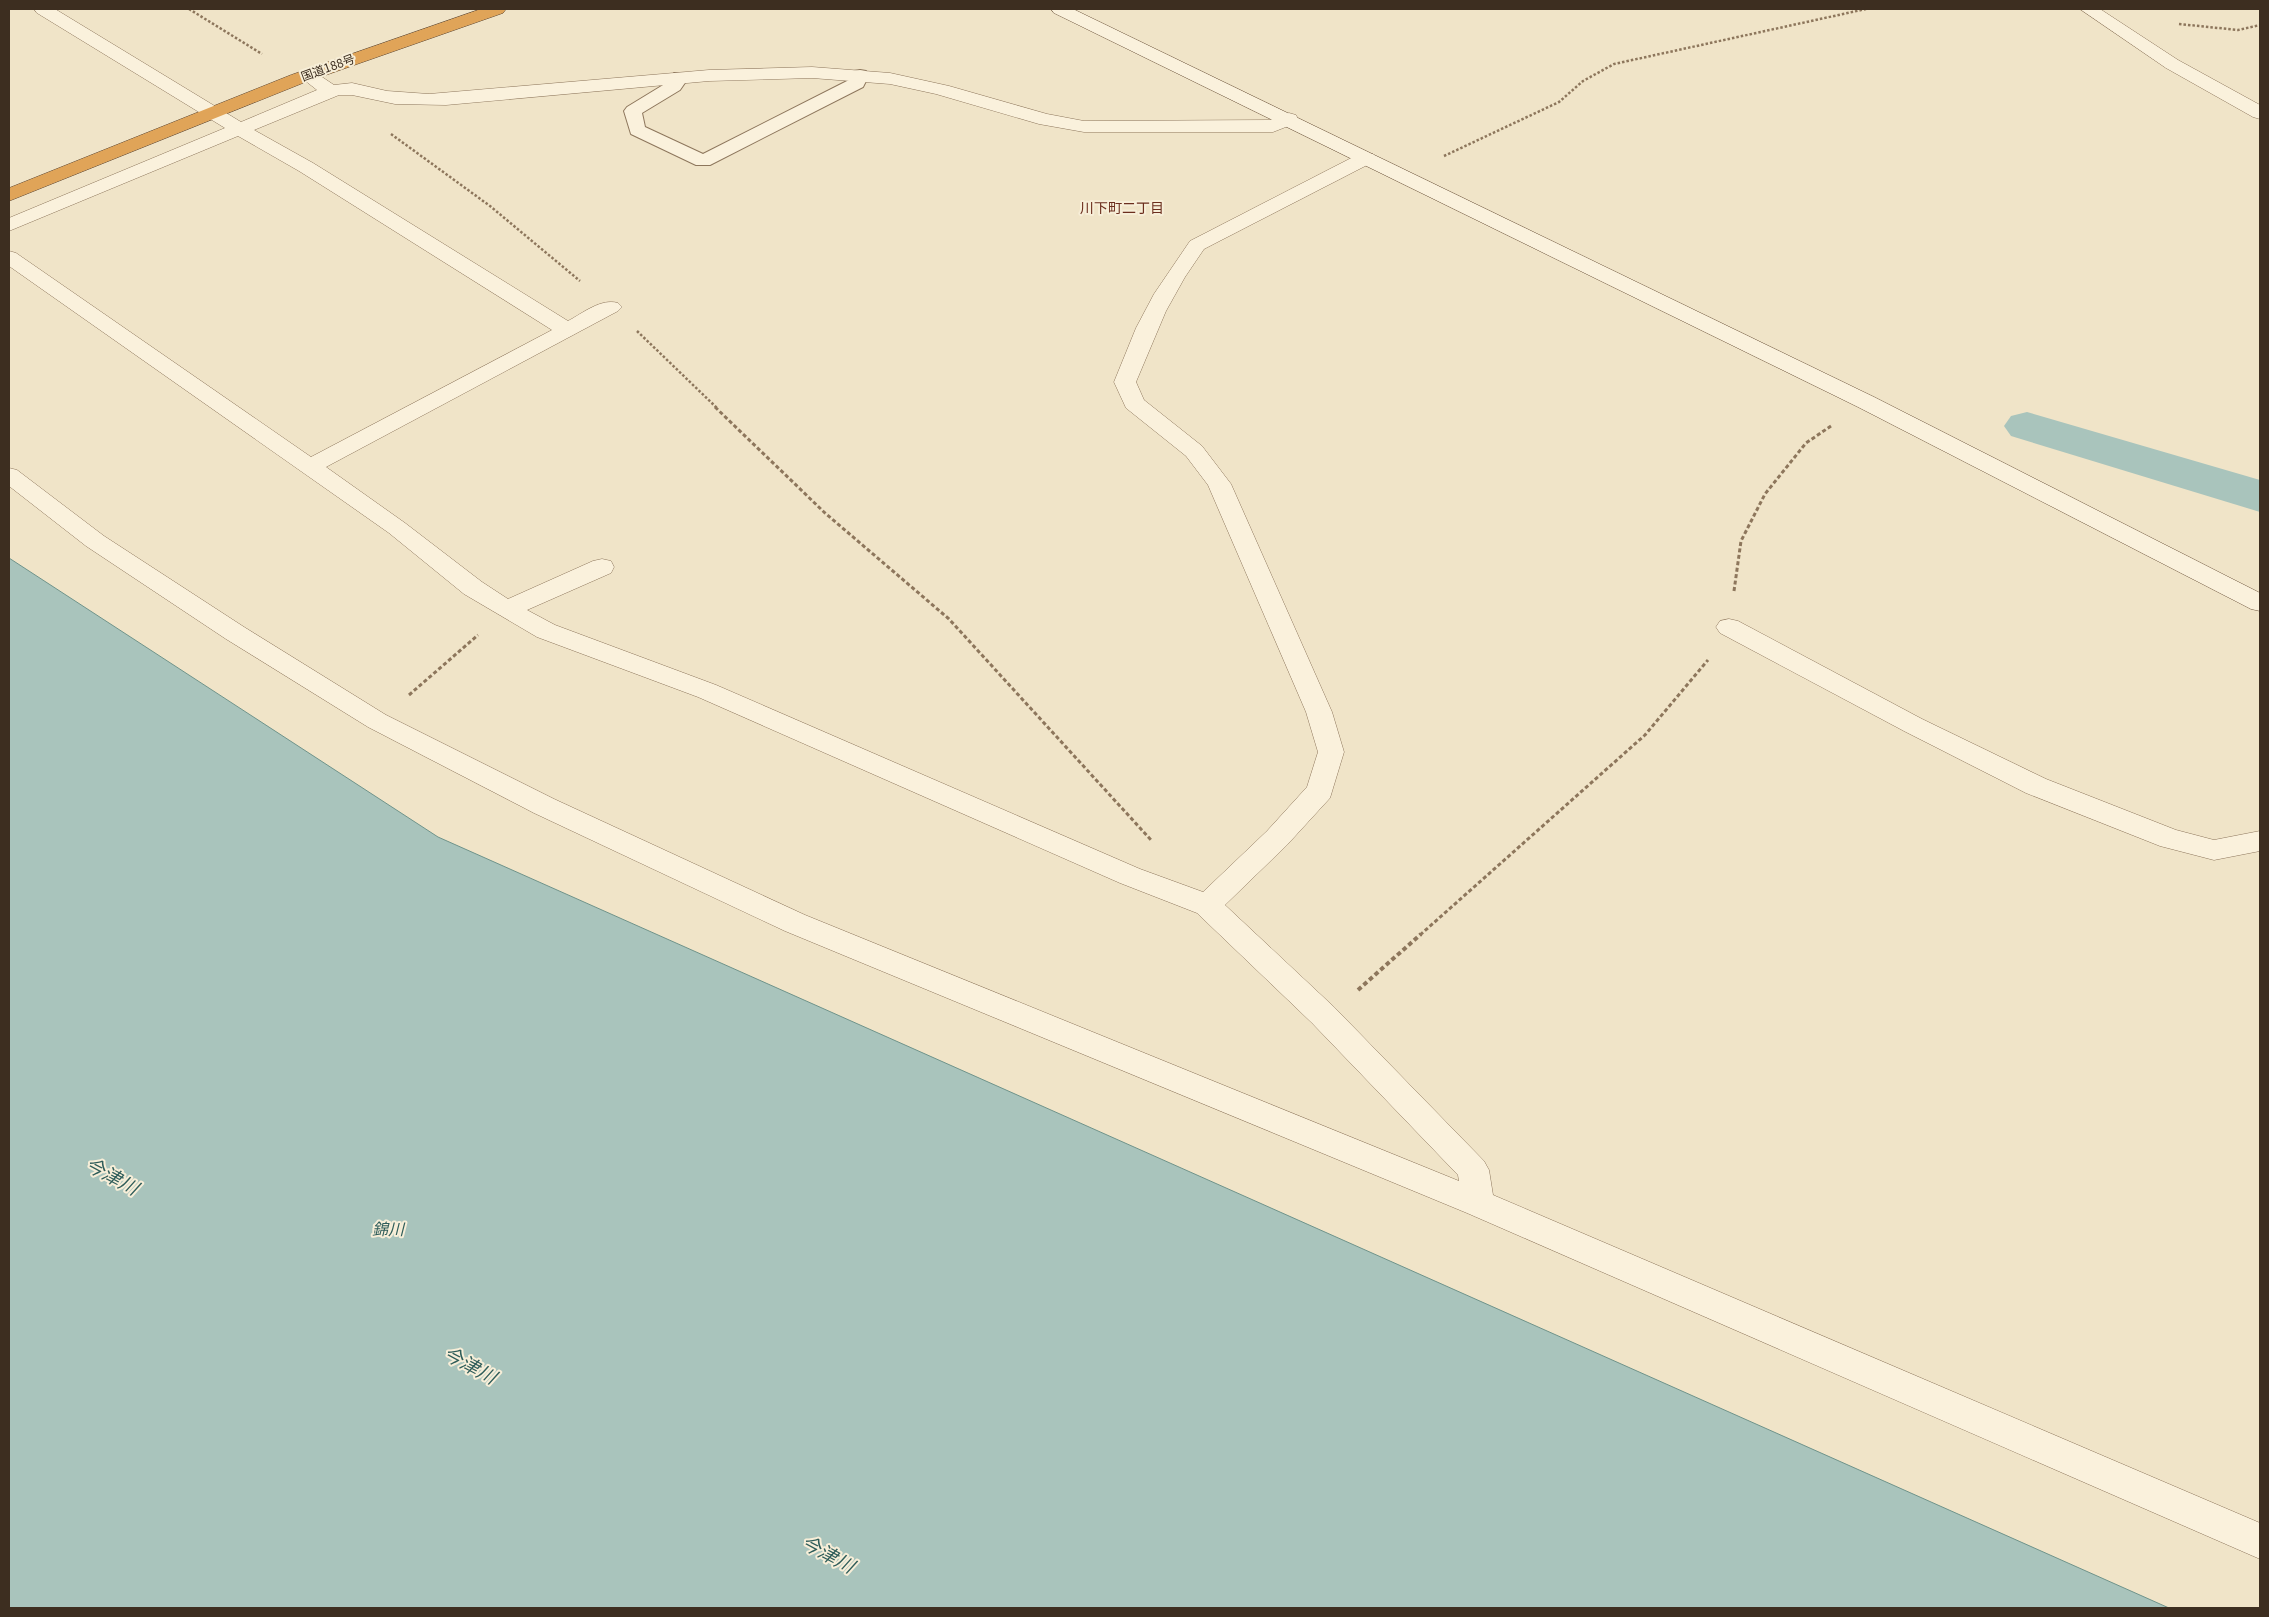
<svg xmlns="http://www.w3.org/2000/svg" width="2269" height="1617" font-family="Georgia,'Noto Sans JP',serif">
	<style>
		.water { fill: #a9c4bc; stroke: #6f938a }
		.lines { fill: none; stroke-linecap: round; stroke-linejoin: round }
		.canal { fill: #a9c4bc; fill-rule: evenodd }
		.lane-casing { stroke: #8d765c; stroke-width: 2 }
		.street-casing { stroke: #8d765c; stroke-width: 1 }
		.secondary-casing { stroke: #6f573f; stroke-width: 1 }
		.highway-casing { stroke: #5b4430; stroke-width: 1 }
		.path-far2 { stroke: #8d765c; stroke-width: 2.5; stroke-dasharray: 2.5 2; stroke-linecap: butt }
		.path-far1 { stroke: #8d765c; stroke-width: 3; stroke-dasharray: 4 2.5; stroke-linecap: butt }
		.path { stroke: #8d765c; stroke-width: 4; stroke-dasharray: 4.5 3; stroke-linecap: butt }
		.lane { fill: #faf1dc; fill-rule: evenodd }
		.street { fill: #faf1dc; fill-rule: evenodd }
		.secondary { fill: #faf1dc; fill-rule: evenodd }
		.highway { fill: #e0a458; fill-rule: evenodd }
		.labels { text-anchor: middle; stroke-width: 4; stroke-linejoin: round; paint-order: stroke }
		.far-street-label { font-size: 12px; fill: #3d2e20; stroke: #f7eed8 }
		.far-neighbourhood-label { font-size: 14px; fill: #6b2e1e; stroke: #f7eed8 }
		.water-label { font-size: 16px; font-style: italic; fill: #2f5d5a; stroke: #f7eed8 }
		.near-water-label { font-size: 19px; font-style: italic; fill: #2f5d5a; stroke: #f7eed8 }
	</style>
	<rect width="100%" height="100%" fill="#f0e4c8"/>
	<path class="water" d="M 9,558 L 438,837 L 2169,1608 L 9,1608 Z"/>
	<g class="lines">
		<path class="canal" d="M 2027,412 L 2260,480 L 2260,512 L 2011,436 L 2004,426 L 2011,416 Z"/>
		<g class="lane-casing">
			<path id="lane" d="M 860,70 L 866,71 L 869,75 L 863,87 L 710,165 L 696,165 L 631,134 L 624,111 L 627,107 L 668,82 L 674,73 L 686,73 L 689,77 L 680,90 L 642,113 L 645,127 L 703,154 L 849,80 L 854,71 Z"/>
		</g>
		<g class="street-casing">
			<g id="street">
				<path d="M 34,9 L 55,9 L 241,122 L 317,90 L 298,75 L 301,71 L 313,71 L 334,85 L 352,83 L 387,91 L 429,94 L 709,70 L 812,67 L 890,73 L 949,86 L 1047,114 L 1084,121 L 1270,120 L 1289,113 L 1296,115 L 1298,119 L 1296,123 L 1273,132 L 1084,132 L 1039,124 L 936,94 L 890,84 L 812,78 L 709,81 L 446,105 L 395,104 L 352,95 L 339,95 L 254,130 L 313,163 L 568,321 C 583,313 601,298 618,303 L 622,307 L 618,311 L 326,467 L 405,523 L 482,582 L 508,599 L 593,561 L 602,559 L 611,561 L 614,567 L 611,573 L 527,610 L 555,625 L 716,685 L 1140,869 L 1203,892 L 1267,831 L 1307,787 L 1318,752 L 1306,712 L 1208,485 L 1186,456 L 1126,408 L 1114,382 L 1136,328 L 1154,294 L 1190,241 L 1359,154 L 1373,154 L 1376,158 L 1373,162 L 1204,249 L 1185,277 L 1166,311 L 1136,382 L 1144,400 L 1202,446 L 1231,484 L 1332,712 L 1344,752 L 1330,798 L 1287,845 L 1225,905 L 1334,1007 L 1484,1161 L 1489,1170 L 1493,1195 L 2260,1523 L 2260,1559 L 1467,1213 L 785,931 L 534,813 L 368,727 L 226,639 L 86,546 L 9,486 L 9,468 L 17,470 L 104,536 L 244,627 L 386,715 L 554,799 L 805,915 L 1459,1181 L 1458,1175 L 1312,1023 L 1197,913 L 1120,883 L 698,697 L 537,637 L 464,594 L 389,533 L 9,266 L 9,251 L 16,253 L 311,457 L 552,330 L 299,171 L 238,136 L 9,231 L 9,218 L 225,128 L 37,13 Z"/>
				<path d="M 2080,9 L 2100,9 L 2178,60 L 2260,105 L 2260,119 L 2253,117 L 2166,68 Z"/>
				<path d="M 1729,619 L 1738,621 L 1922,719 L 2046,779 L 2176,830 L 2214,840 L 2260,831 L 2260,851 L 2214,860 L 2160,846 L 2026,793 L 1904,731 L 1720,633 L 1716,627 L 1720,621 Z"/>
			</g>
		</g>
		<g class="secondary-casing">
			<path id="secondary" d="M 1051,9 L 1073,9 L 1874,397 L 2260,593 L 2260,611 L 2251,609 L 1858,407 L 1054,13 Z"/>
		</g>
		<g class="highway-casing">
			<path id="highway" d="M 481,9 L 506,9 L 503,13 L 303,83 L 9,201 L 9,188 L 291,75 Z"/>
		</g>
		<g class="path-far2">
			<path d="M 189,9 L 262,54"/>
			<path d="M 2179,24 L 2238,30 L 2260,25"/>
			<path d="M 391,134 L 490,206 L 580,281"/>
			<path d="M 1444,156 L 1559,102 L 1583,81 L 1614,64 L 1866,9"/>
			<path d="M 637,331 L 717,408"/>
		</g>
		<g class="path-far1">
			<path d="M 715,407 L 825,513 L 949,619 L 1151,840"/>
			<path d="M 1734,591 L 1741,541 L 1765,494 L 1806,443 L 1831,426"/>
			<path d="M 409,695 L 478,635"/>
			<path d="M 1420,935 L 1645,735 L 1708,660"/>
		</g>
		<path class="path" d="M 1358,990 L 1421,934"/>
		<use href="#lane" class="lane"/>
		<use href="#street" class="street"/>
		<use href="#secondary" class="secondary"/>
		<use href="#highway" class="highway"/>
	</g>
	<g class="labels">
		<g class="far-street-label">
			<text transform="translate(328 68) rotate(-20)" y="4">国道188号</text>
		</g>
		<g class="far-neighbourhood-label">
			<text x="1122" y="213">川下町二丁目</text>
		</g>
		<g class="water-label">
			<text x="388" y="1235">錦川</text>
		</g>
		<g class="near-water-label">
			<text transform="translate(112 1176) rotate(28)" y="7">今津川</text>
			<text transform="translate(470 1365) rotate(28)" y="7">今津川</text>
			<text transform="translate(828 1554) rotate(28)" y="7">今津川</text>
		</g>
	</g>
	<rect width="2269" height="1617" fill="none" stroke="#3d2e20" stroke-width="20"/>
</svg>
